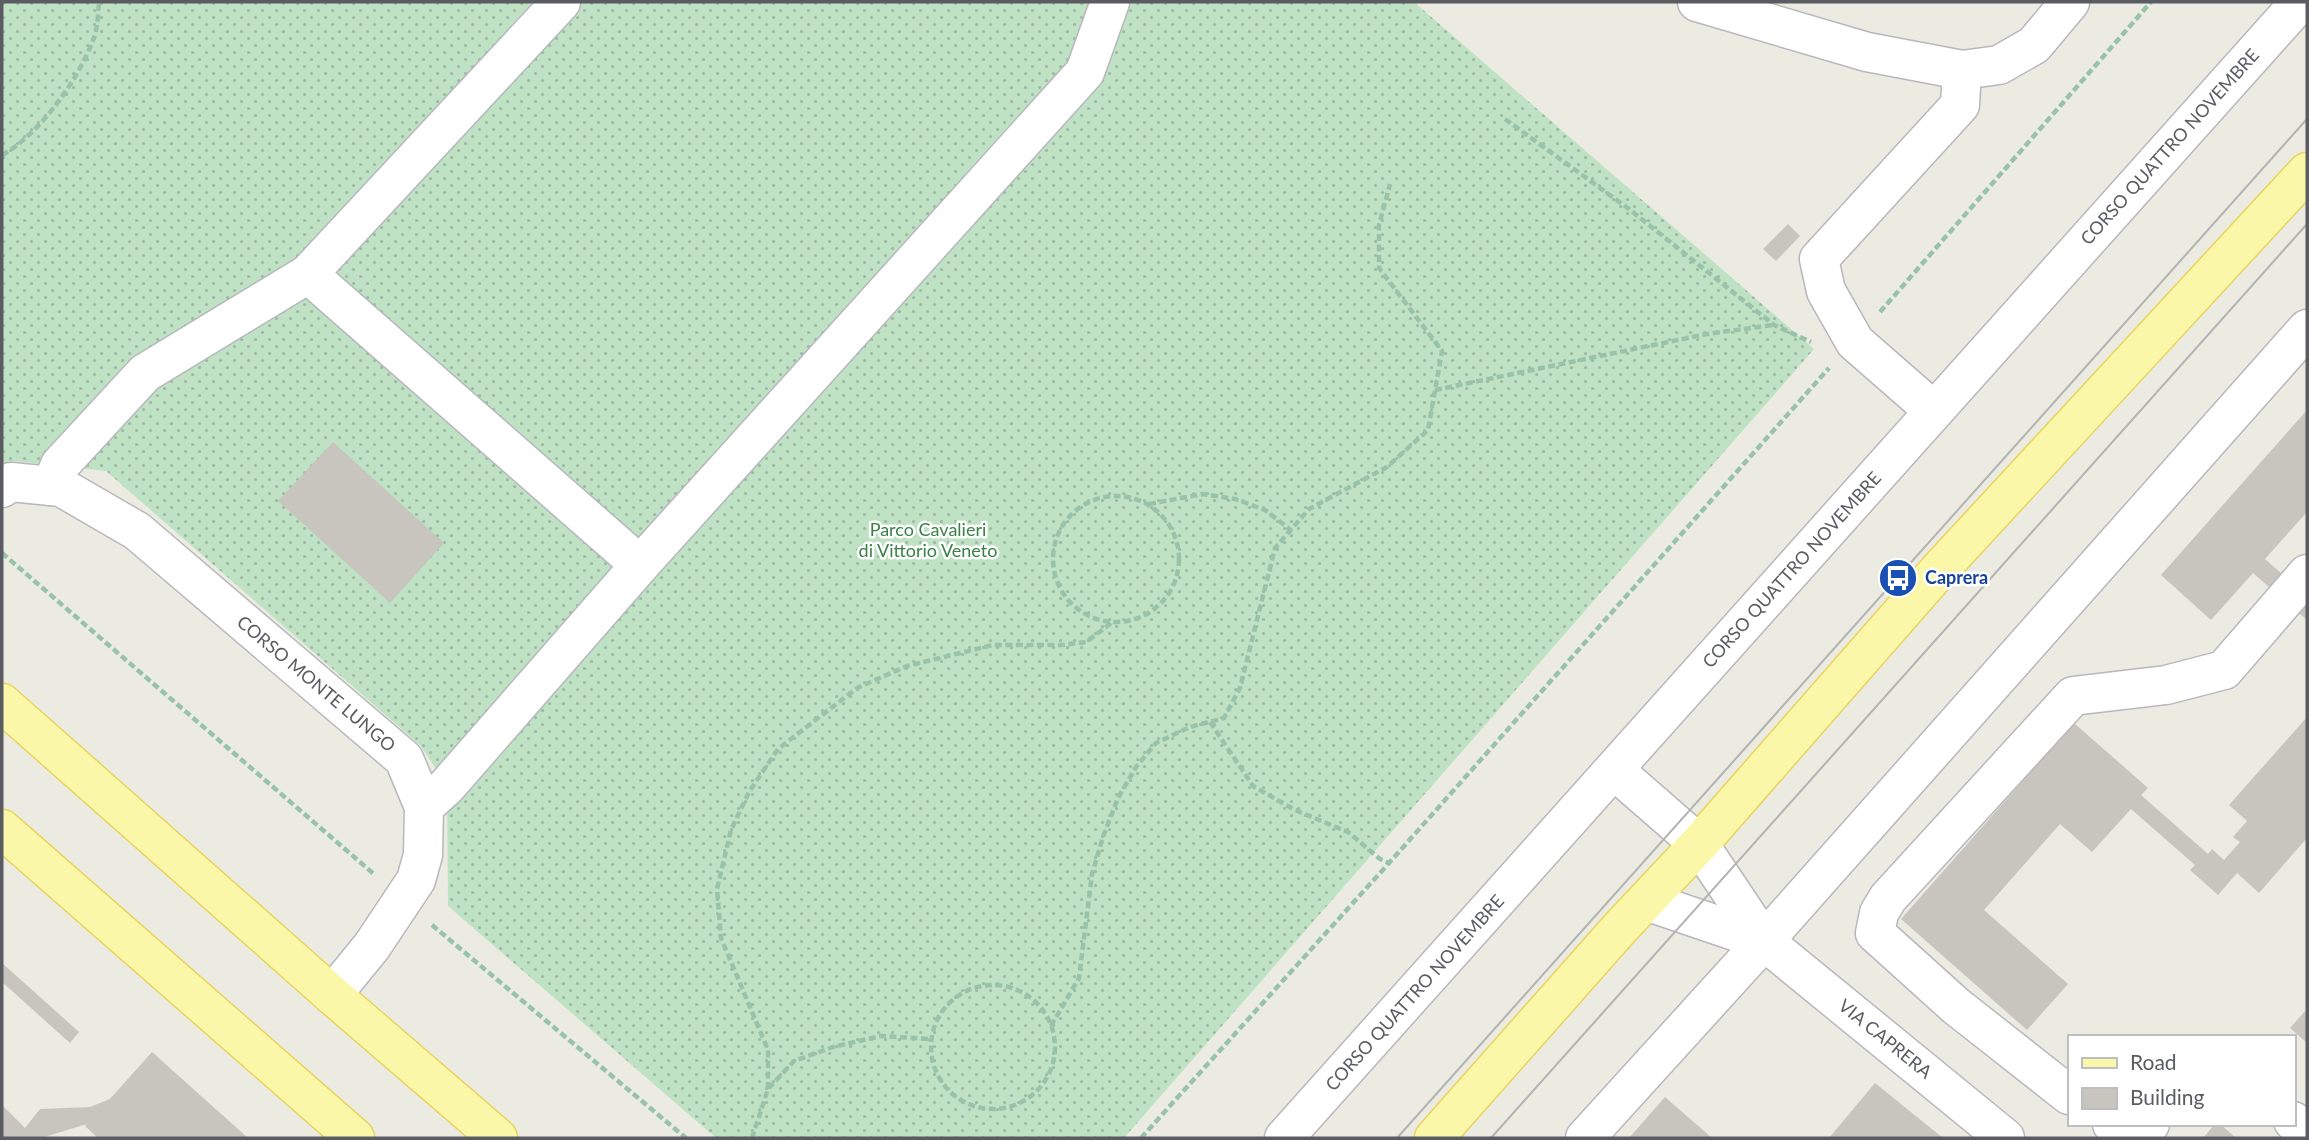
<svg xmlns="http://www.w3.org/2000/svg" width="2309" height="1140" font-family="Lato,sans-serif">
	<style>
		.grass { fill: url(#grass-dots) }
		.building { fill: #c7c5be }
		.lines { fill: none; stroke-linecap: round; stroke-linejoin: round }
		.minor-casing { stroke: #b7b8bd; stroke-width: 41 }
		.major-casing { stroke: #e8d45e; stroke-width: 41 }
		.path { stroke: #99c2aa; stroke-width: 4.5; stroke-dasharray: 7 3.5; stroke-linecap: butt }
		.minor { stroke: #fff; stroke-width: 38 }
		.major { stroke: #faf7a8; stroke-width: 38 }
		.tram { stroke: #b2b3b3; stroke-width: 2 }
		.labels { text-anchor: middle; stroke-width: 5; stroke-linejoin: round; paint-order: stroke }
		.street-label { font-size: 18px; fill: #5a5c61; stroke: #fff }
		.park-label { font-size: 18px; fill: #398146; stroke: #fff }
		.transit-label { font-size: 18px; font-weight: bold; fill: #164399; stroke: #fff; text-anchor: start }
	</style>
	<defs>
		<pattern id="grass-dots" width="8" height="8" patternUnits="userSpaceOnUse" patternTransform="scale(1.75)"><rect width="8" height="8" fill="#bfe2c4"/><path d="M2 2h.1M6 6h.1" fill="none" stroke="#9ebaa3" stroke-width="1.8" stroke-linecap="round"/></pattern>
	</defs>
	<rect width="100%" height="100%" fill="#ecebe1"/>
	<path class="grass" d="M 2,2 L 1414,2 L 1814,349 L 1124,1138 L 716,1138 L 448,906 L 447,786 L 421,746 L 106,471 L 13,461 L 2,467 Z"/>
	<g class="building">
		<path d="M 1788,224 L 1800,236 L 1776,261 L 1763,249 Z"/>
		<path d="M 2307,410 L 2307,512 L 2265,559 L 2307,596 L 2307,620 L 2253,573 L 2211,620 L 2161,575 Z"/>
		<path d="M 333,442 L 444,543 L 390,603 L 278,501 Z"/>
		<path d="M 2307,717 L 2307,838 L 2259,893 L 2237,873 L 2218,895 L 2190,870 L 2195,865 L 2131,809 L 2092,852 L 2060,824 L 1984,910 L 2068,984 L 2027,1030 L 1901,919 L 2074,723 L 2148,788 L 2141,795 L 2208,854 L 2212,849 L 2224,860 L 2240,842 L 2233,837 L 2247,821 L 2229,805 Z"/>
		<path d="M 2,963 L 79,1032 L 70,1043 L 2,982 Z"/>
		<path d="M 2307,1009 L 2307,1043 L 2290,1028 Z"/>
		<path d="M 152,1052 L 248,1138 L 98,1138 L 85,1126 L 87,1124 L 41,1138 L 2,1138 L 2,1105 L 25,1128 L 40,1109 L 90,1107 L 110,1099 Z"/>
		<path d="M 1875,1083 L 1943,1138 L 1829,1138 Z"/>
		<path d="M 1665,1097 L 1712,1138 L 1629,1138 Z"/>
		<path d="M 2215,1124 L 2220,1124 L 2236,1138 L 2203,1138 Z"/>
	</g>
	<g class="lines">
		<g class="minor-casing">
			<g id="minor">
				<path d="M 1697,2 L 1867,52 L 1962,70 L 1999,65 L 2034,45 L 2070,2"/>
				<path d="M 308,274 L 640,565"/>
				<path d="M 1934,411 L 1855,342 L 1826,291 L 1819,259 L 1960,105 L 1962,70"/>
				<path d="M 51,486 L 60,465 L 145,373 L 308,274 L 561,2"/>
				<path d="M 2,488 L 11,482 L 61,487 L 137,531 L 404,759 L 424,807 L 423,855 L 416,880 L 372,946 L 332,995"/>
				<path d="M 1614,770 L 1699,844 L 1764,941 L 2005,1138"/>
				<path d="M 424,807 L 447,786 L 640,565 L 1085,72 L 1110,2"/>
				<path d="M 1646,901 L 1764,941"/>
				<path d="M 2069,1095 L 1956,1006 L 1875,933 L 1879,913 L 1888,898 L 2073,696 L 2166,685 L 2224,670 L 2307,574"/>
				<path d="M 2293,1121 L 2307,1134"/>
				<path d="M 2112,1124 L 2117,1127 L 2143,1130 L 2150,1124"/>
				<path d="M 1284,1138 L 2300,2"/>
				<path d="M 1585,1138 L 1764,941 L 2307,329"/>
			</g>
		</g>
		<g class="major-casing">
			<g id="major">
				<path d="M 2,703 L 332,995 L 498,1138"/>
				<path d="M 2,829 L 355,1138"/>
				<path d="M 1434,1138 L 1620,928 L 1699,844 L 1939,570 L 2307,172"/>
			</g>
		</g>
		<g class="path">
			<path d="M 1505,119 L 1629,209 L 1774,325 L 1811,342"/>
			<path d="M 2,155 C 38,136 79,79 93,40 C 98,29 98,14 99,2"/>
			<path d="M 1880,312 L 2151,2"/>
			<path d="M 1435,390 L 1707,334 L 1773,325"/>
			<circle cx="1116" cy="559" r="63"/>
			<path d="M 1149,504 L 1203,494 L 1235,499 L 1265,510 L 1291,530"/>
			<path d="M 2,553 L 375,875"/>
			<path d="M 1210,722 L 1253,786 L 1295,810 L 1348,832 L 1380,859 L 1389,863"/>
			<path d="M 432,925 L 686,1138"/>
			<circle cx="993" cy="1047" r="62"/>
			<path d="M 1051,1026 L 1079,978 L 1092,874 L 1103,837 L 1118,798 L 1136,767 L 1156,743 L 1190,727 L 1224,718 L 1240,688 L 1275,548 L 1309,509 L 1387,467 L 1428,430 L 1442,351 L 1379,268 L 1379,225 L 1390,184"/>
			<path d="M 768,1089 L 768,1050 L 721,938 L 717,889 L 731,830 L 749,792 L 778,749 L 857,688 L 907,666 L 993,645 L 1062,645 L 1086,642 L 1114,621"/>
			<path d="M 752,1138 L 768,1089 L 794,1061 L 833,1047 L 881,1036 L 930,1039"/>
			<path d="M 1141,1138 L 1389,863 L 1829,368"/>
		</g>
		<use href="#minor" class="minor"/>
		<use href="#major" class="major"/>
		<g class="tram">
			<path d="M 1397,1138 L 2307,119"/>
			<path d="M 1491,1138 L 2307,224"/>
		</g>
	</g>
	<defs>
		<g id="bus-disc" transform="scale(2.0125)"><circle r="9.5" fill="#1a4fb4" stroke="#fff"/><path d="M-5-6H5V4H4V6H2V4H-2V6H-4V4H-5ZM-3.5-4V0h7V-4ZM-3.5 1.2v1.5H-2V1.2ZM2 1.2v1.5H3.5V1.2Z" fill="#fff"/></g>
	</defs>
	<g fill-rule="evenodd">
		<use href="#bus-disc" x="1898" y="578"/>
	</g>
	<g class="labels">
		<g class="street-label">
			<text transform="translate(2170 147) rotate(-48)" y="6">CORSO QUATTRO NOVEMBRE</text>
			<text transform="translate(1792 570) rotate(-48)" y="6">CORSO QUATTRO NOVEMBRE</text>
			<text transform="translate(316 684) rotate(40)" y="6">CORSO MONTE LUNGO</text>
			<text transform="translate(1415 993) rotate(-48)" y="6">CORSO QUATTRO NOVEMBRE</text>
			<text transform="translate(1885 1039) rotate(39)" y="6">VIA CAPRERA</text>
		</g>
		<g class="park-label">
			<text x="928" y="536">Parco Cavalieri<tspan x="928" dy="21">di Vittorio Veneto</tspan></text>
		</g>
		<g class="transit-label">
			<text x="1925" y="584">Caprera</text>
		</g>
	</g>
	<rect width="2309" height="1140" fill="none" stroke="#5a5c61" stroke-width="7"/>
	<rect x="2068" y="1035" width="228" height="91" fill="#ffffff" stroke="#bdbec0" stroke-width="2"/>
	<rect x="2082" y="1058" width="35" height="10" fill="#faf7a8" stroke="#bdbec0" stroke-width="2"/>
	<text x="2130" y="1070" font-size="21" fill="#5a5c61">Road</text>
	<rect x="2082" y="1088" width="35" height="21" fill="#c7c5be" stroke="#bdbec0" stroke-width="2"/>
	<text x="2130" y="1105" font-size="21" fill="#5a5c61">Building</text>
</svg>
